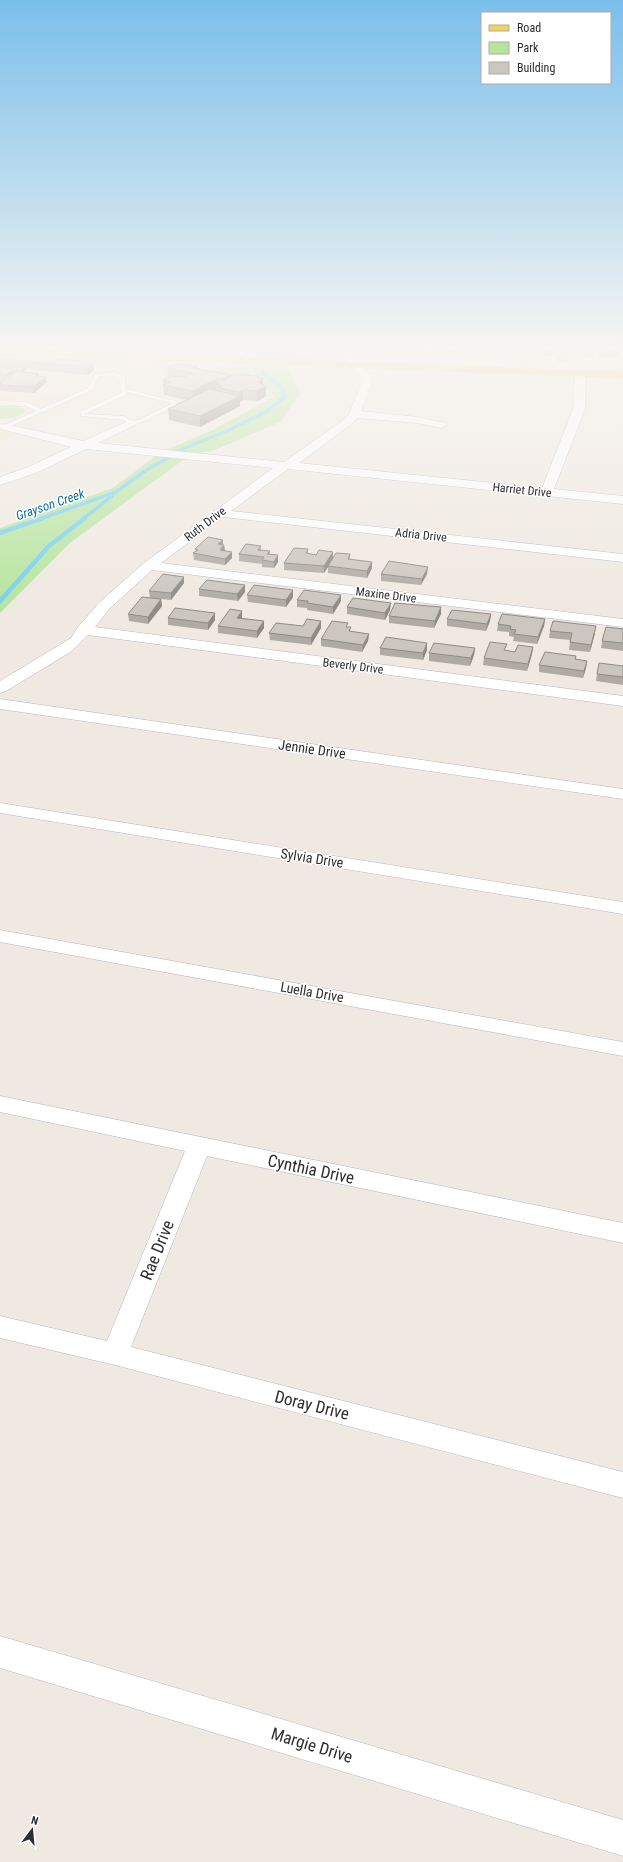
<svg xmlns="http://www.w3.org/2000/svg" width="623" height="1862" font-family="'Roboto Condensed',sans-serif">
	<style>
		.education { fill: #f0e6d1 }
		.green { fill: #b6e59e }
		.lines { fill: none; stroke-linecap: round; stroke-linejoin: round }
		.stream-far1 { stroke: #75cff0; stroke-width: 3.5 }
		.stream { stroke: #75cff0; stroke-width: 4.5 }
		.service-casing { stroke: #b4b7c1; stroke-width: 1 }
		.minor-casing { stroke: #b4b7c1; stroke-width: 1 }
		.primary-casing { stroke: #c9c9c9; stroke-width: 1 }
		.service { fill: #fff; fill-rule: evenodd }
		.minor { fill: #fff; fill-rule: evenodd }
		.primary { fill: #f2d163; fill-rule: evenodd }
		.wall { fill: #afaba4 }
		.shaded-wall { fill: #8e8b86 }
		.building { fill: #cbc7bf; stroke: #8e8b86 }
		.labels { text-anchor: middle; stroke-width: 3; stroke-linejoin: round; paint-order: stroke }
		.far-street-label { font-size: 12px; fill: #2e2e2e; stroke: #fff }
		.far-water-label { font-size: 13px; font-style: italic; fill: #0d6fa3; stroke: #fff }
		.street-label { font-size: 14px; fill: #2e2e2e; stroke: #fff }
		.near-street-label { font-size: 17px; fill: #2e2e2e; stroke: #fff }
	</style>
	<rect width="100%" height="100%" fill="#efe9e1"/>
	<path class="education" d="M 0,351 L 132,357 L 115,374 L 109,392 L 0,442 Z"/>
	<g class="green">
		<path d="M 51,348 L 296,348 L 296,356 Z"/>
		<path d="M 245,361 L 285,362 L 300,394 L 280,422 L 215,450 L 190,455 L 71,542 L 0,613 L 0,528 L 113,488 L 161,452 L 211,431 L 274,397 Z"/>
		<path d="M 216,367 L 245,368 L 256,381 L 210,373 Z"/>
		<path d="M 0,406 L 14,406 L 23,408 L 25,412 L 13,418 L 0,419 Z"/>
	</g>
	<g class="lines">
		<g class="stream-far1">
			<path d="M 40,519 L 116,492 L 145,471 L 185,448 L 229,430 L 265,412 L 285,397 L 281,387 L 262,373"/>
			<path d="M 83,519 L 112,496"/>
		</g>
		<g class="stream">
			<path d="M 0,533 L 43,518"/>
			<path d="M 0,601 L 49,546 L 85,518"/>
		</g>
		<g class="service-casing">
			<g id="service">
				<path d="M 241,348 L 246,348 L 242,356 L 238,356 Z"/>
				<path d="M 276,348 L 324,348 L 322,349 Z"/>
				<path d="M 115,372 L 125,376 L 126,389 L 176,401 L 177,405 L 145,421 L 131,425 L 123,420 L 81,416 L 80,412 L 121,393 L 119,377 L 99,376 L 92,390 L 7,428 L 0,428 L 0,424 L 4,425 L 36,411 L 26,406 L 0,405 L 0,401 L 27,402 L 41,409 L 88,388 L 95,374 ZM 127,392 L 171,403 L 171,404 L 141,419 L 132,421 L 124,416 L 85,414 L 126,395 Z"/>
			</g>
		</g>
		<g class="minor-casing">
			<g id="minor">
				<path d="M 337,348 L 347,348 L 373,379 L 361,411 L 418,417 L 445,423 L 447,425 L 441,428 L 418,423 L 357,418 L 353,423 L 299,463 L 542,488 L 573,409 L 575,374 L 580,371 L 585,374 L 585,409 L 554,489 L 623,496 L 623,504 L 288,469 L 231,511 L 623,554 L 623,562 L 223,517 L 161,563 L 623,619 L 623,627 L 152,570 L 110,608 L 95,627 L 623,696 L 623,706 L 88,635 L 72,651 L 6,691 L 0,693 L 0,681 L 71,638 L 78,627 L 100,602 L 144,563 L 273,468 L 86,449 L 36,473 L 0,485 L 0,477 L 28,467 L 71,447 L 1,429 L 1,425 L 5,424 L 83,441 L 131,420 L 135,421 L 137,423 L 135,425 L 98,443 L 284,462 L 345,419 L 349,414 L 363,379 Z"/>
				<path d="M 436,348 L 424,354 L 419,351 L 422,348 Z"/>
				<path d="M 0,699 L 623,789 L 623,799 L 0,709 Z"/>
				<path d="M 0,803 L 623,902 L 623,914 L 0,813 Z"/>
				<path d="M 0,930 L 623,1042 L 623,1056 L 0,942 Z"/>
				<path d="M 0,1096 L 623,1223 L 623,1243 L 207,1156 L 131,1347 L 623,1472 L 623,1498 L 115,1365 L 0,1338 L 0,1316 L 107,1341 L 185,1151 L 0,1112 Z"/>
				<path d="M 0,1636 L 623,1820 L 623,1856 L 0,1668 Z"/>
			</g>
		</g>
		<g class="primary-casing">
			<path id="primary" d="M 0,348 L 623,372 L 623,378 L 0,354 Z"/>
		</g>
		<use href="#service" class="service"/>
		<use href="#minor" class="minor"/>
		<use href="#primary" class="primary"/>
	</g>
	<g class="wall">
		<path d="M 458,348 L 486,348 L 485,353 L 476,353 L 476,351 L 458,350 Z"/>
		<path d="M 493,348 L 514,348 L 513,353 L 492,354 Z"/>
		<path d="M 518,348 L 539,348 L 538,356 L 517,355 Z"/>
		<path d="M 545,348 L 566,348 L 566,354 L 567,359 L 567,362 L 556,361 L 556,354 L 553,354 L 552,356 L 544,356 Z"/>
		<path d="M 571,348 L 593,348 L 593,358 L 584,358 L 584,356 L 571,355 Z"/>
		<path d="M 456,350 L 455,354 L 447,354 L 447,351 Z"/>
		<path d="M 0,354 L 93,362 L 94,370 L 88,375 L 26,369 L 23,372 L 40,376 L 47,382 L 34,393 L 0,391 L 0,380 L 0,381 L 2,379 L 0,379 L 0,367 L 14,369 L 14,371 L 18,369 L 0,367 Z"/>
		<path d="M 197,366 L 197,368 L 232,377 L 259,378 L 263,385 L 266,396 L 258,401 L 243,400 L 240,402 L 240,406 L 200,427 L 169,420 L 168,409 L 187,400 L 164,395 L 163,380 L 168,377 L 167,368 Z"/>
		<path d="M 223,545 L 224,545 L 225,550 L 232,558 L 225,565 L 194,560 L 193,553 L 196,551 L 195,549 Z"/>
		<path d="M 261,546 L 261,550 L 270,551 L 270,554 L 278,555 L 278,562 L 274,568 L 262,567 L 262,564 L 239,561 L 239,554 Z"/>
		<path d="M 308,549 L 308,554 L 316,555 L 333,552 L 333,558 L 350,554 L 350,559 L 372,568 L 367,578 L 328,573 L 328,567 L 324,573 L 284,570 L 284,563 Z"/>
		<path d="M 381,574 L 427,574 L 421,585 L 381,581 Z"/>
		<path d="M 184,583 L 171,600 L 161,599 L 162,606 L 148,624 L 129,621 L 128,614 L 150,598 L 149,591 Z"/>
		<path d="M 245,585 L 245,592 L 238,601 L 199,596 L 199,589 Z"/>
		<path d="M 247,595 L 293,597 L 286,607 L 248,602 Z"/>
		<path d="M 341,595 L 341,601 L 333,614 L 307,610 L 307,608 L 297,607 L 297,600 Z"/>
		<path d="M 347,607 L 390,610 L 385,620 L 347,614 Z"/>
		<path d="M 242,611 L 242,618 L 264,621 L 264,628 L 257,638 L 218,633 L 218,626 Z"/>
		<path d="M 441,614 L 434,628 L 389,623 L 389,616 Z"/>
		<path d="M 491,614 L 490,621 L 486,631 L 447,626 L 447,619 Z"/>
		<path d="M 168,618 L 215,620 L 208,630 L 168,625 Z"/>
		<path d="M 545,619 L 544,626 L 537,644 L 513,641 L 514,637 L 509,636 L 509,632 L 497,631 L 498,624 Z"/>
		<path d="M 303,626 L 321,628 L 311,645 L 270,640 L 269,633 Z"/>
		<path d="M 348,627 L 351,632 L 369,634 L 368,641 L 362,652 L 321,646 L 321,639 Z"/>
		<path d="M 623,629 L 623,651 L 601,648 L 602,641 Z"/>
		<path d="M 550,631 L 595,633 L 590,652 L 569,650 L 570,640 L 549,638 Z"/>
		<path d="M 533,647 L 532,654 L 527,671 L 483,665 L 484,658 L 506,651 L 515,652 Z"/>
		<path d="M 380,648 L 427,650 L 423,660 L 380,655 Z"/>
		<path d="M 475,648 L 474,655 L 470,666 L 429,661 L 429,653 Z"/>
		<path d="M 576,656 L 576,659 L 587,661 L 586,668 L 583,678 L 539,672 L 539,665 Z"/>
		<path d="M 623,666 L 623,685 L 596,681 L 597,674 Z"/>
	</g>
	<g class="shaded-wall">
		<path d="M 368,348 L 383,348 L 383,350 L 368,351 Z"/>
		<path d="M 620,351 L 619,357 L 598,358 L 599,353 Z"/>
		<path d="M 93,362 L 94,370 L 88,375 L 87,367 Z"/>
		<path d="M 26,367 L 26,369 L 6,386 L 2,385 Z"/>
		<path d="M 14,369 L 15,374 L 8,380 L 7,374 Z"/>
		<path d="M 231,375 L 232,386 L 224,389 L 223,379 Z"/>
		<path d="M 46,377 L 47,382 L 34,393 L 33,387 Z"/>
		<path d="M 218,378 L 218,385 L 216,384 L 216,390 L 193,401 L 192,391 Z"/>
		<path d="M 263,379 L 263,387 L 266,386 L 266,396 L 258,401 L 257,391 L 258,382 Z"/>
		<path d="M 243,390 L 243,400 L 240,402 L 240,406 L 200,427 L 200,416 L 239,396 L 239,392 Z"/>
		<path d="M 223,540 L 223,546 L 218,544 Z"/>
		<path d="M 224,545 L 225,552 L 220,550 Z"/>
		<path d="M 232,552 L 232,558 L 225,565 L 225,559 Z"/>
		<path d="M 333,552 L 333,559 L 328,566 L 328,567 L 324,573 L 324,566 Z"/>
		<path d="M 278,555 L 278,562 L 274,568 L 274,562 Z"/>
		<path d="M 372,562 L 372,568 L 367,578 L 367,571 Z"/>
		<path d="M 428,567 L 427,574 L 421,585 L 422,579 Z"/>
		<path d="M 184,577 L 184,583 L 171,600 L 171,593 Z"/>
		<path d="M 245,585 L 245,592 L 238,601 L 237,594 Z"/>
		<path d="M 293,590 L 293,597 L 286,607 L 286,600 Z"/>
		<path d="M 341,595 L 341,601 L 333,614 L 333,607 Z"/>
		<path d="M 161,599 L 162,606 L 148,624 L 148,617 Z"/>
		<path d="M 391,603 L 390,610 L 385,620 L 385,613 Z"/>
		<path d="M 441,607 L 441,614 L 434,628 L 435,621 Z"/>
		<path d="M 242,611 L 242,618 L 237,625 L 237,618 Z"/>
		<path d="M 215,613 L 215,620 L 208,630 L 208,623 Z"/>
		<path d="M 491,614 L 490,621 L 486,631 L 487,624 Z"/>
		<path d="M 545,619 L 544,626 L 537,644 L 538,637 Z"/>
		<path d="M 264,621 L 264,628 L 257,638 L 257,631 Z"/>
		<path d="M 321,621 L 321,628 L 311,645 L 311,638 Z"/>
		<path d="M 596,626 L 595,633 L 590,652 L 591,645 Z"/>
		<path d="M 369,634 L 368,641 L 362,652 L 363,645 Z"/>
		<path d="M 427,643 L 427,650 L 423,660 L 423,653 Z"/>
		<path d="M 533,647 L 532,654 L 527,671 L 528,664 Z"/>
		<path d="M 475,648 L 474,655 L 470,666 L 471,658 Z"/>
		<path d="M 587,661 L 586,668 L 583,678 L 584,671 Z"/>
	</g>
	<g class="building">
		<path d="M 447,348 L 456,348 L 455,351 L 447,351 Z"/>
		<path d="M 518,348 L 539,348 L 539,350 L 518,349 Z"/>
		<path d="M 545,348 L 566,348 L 566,349 L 553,349 L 553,351 L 545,351 Z"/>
		<path d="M 572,348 L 593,348 L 594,353 L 585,352 L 584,350 L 572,350 Z"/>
		<path d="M 599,348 L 620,348 L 620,351 L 599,353 Z"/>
		<path d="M 0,354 L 93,362 L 87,367 L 0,359 Z"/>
		<path d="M 557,354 L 567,355 L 567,359 L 556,358 Z"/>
		<path d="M 175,364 L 197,366 L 193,368 L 231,375 L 223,379 L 218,378 L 192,391 L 163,385 L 170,382 L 163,380 L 171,376 L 185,377 L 193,373 L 167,368 Z"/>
		<path d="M 21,366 L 26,367 L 19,372 L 16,371 L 0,384 L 0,381 Z"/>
		<path d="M 0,367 L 14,369 L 7,374 L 0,374 Z"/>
		<path d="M 16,371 L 39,374 L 36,376 L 46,377 L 33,387 L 0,385 L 0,384 Z"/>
		<path d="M 236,374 L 258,376 L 259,378 L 263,379 L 258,382 L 266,386 L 257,391 L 243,390 L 239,392 L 219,388 L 223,386 L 216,384 Z"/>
		<path d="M 209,389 L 240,396 L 200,416 L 168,409 Z"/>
		<path d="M 208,537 L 223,540 L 218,544 L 224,545 L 220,550 L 232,552 L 225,559 L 193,553 L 198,550 L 195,549 Z"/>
		<path d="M 246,544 L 261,546 L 258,550 L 270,551 L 267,554 L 278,555 L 274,562 L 262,560 L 264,557 L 239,554 Z"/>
		<path d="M 294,548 L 308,549 L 306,553 L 316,555 L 319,550 L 333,552 L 324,566 L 284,563 Z"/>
		<path d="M 336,553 L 350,554 L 348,559 L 372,562 L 367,571 L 328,566 Z"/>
		<path d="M 389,561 L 428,567 L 422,579 L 381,574 Z"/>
		<path d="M 163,574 L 184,577 L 171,593 L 149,591 Z"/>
		<path d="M 207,580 L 245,585 L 237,594 L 199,589 Z"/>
		<path d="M 254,585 L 293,590 L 286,600 L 247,595 Z"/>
		<path d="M 304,590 L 341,595 L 333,607 L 307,603 L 308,601 L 297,600 Z"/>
		<path d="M 142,597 L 161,599 L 148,617 L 128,614 Z"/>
		<path d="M 353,598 L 391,603 L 385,613 L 347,607 Z"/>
		<path d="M 395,603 L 441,607 L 435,621 L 389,616 Z"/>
		<path d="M 175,608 L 215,613 L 208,623 L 168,618 Z"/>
		<path d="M 230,609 L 242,611 L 237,618 L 264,621 L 257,631 L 218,626 Z"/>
		<path d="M 452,610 L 491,614 L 487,624 L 447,619 Z"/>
		<path d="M 502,614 L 545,619 L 538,637 L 514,634 L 516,630 L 510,629 L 511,626 L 498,624 Z"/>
		<path d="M 307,619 L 321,621 L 311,638 L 269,633 L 276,623 L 303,626 Z"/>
		<path d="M 332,621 L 348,623 L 346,627 L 351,627 L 349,631 L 369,634 L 363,645 L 321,639 Z"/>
		<path d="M 553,621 L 596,626 L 591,645 L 570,642 L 572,633 L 550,631 Z"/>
		<path d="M 606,627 L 623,629 L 623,643 L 602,641 Z"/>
		<path d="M 386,637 L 427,643 L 423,653 L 380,648 Z"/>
		<path d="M 490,642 L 507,644 L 504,650 L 515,652 L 518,645 L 533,647 L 528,664 L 484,658 Z"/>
		<path d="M 434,643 L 475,648 L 471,658 L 429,653 Z"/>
		<path d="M 545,652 L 576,656 L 575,659 L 587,661 L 584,671 L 539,665 Z"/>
		<path d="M 599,663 L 623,666 L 623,677 L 597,674 Z"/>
	</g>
	<linearGradient id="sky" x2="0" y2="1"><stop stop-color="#7abfeb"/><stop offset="0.57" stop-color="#f8f5f2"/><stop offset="1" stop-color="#f8f5f2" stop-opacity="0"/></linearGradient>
	<rect width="623" height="609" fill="url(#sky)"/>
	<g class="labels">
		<g class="far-street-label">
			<text transform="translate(522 490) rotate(6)" y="4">Harriet Drive</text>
			<text transform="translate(205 524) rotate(-37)" y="4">Ruth Drive</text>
			<text transform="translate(421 535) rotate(6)" y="4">Adria Drive</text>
			<text transform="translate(386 595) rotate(7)" y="4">Maxine Drive</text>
			<text transform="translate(353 666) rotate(7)" y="4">Beverly Drive</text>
		</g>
		<g class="far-water-label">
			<text transform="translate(50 504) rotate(-19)" y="5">Grayson Creek</text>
		</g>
		<g class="street-label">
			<text transform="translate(312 749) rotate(8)" y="5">Jennie Drive</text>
			<text transform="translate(312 858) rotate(9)" y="5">Sylvia Drive</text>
			<text transform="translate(312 992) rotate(10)" y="5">Luella Drive</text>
		</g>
		<g class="near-street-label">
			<text transform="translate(311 1169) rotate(12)" y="6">Cynthia Drive</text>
			<text transform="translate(157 1250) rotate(-68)" y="6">Rae Drive</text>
			<text transform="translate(312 1405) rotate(14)" y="6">Doray Drive</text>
			<text transform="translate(312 1745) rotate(17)" y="6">Margie Drive</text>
		</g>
	</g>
	<rect x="481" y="12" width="130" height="72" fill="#ffffff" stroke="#ababab"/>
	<rect x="489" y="25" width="20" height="6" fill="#f2d163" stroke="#ababab"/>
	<text x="517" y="32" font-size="12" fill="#2e2e2e">Road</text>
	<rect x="489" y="42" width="20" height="12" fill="#b6e59e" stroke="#ababab"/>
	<text x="517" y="52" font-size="12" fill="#2e2e2e">Park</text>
	<rect x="489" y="62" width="20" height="12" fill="#cbc7bf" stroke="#ababab"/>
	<text x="517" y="72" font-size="12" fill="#2e2e2e">Building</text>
	<g transform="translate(32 1830) rotate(16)" stroke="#ffffff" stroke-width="3" paint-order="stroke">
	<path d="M0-3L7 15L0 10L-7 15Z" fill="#2e2e2e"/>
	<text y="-6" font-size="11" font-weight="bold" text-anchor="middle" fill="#2e2e2e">N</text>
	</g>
</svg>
